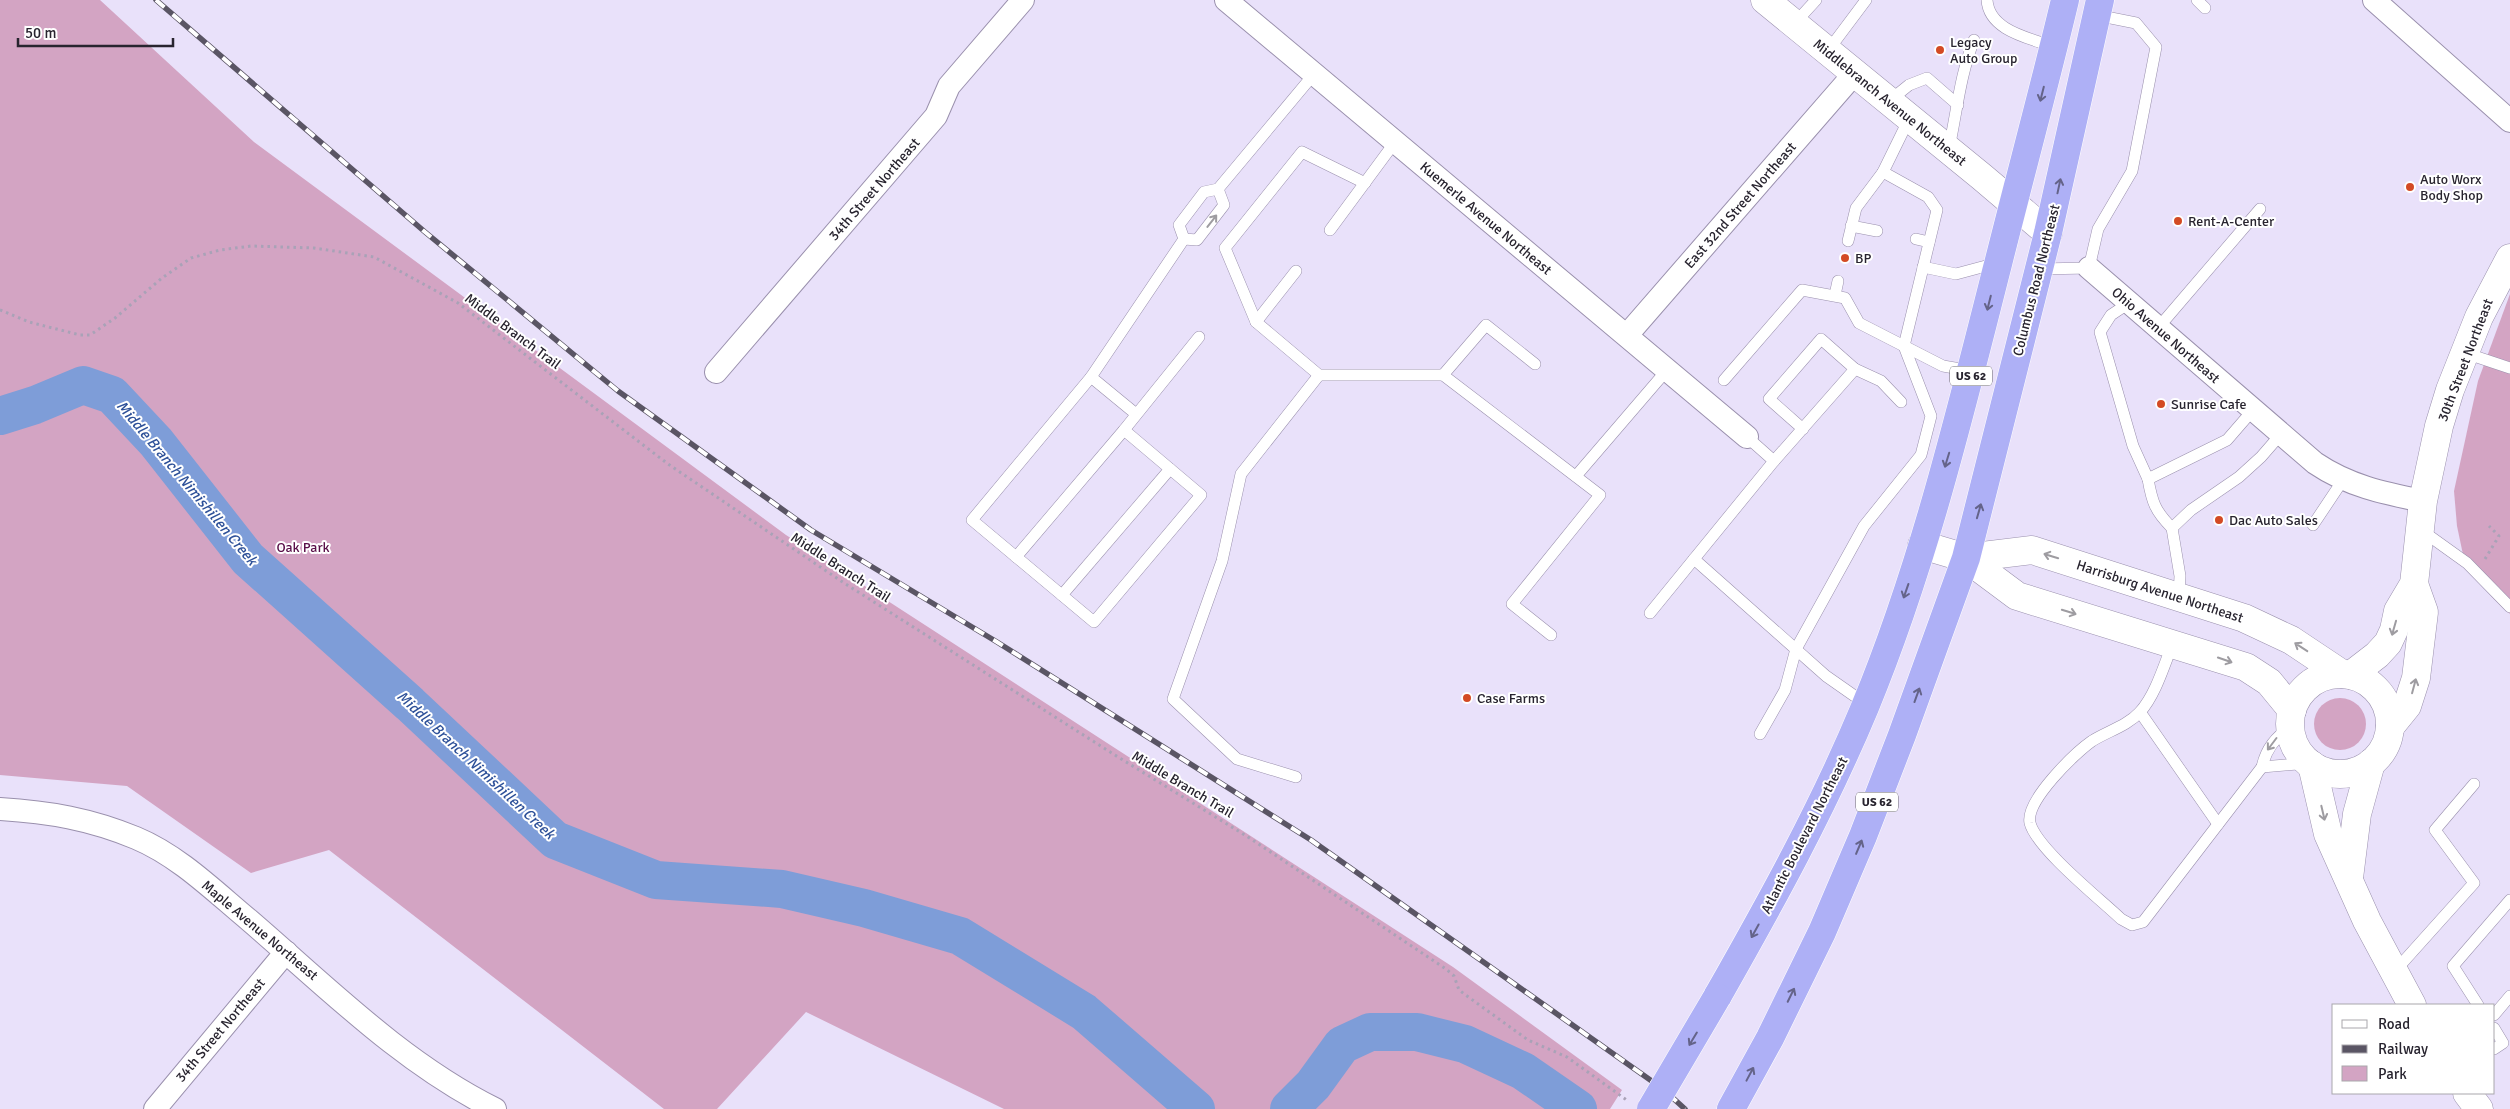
<svg xmlns="http://www.w3.org/2000/svg" width="2510" height="1109" font-family="Signika,sans-serif">
	<style>
		.green { fill: #d3a4c3 }
		.lines { fill: none; stroke-linecap: round; stroke-linejoin: round }
		.river { stroke: #7e9dd8; stroke-width: 38 }
		.service-casing { stroke: #9a90ad; stroke-width: 12 }
		.minor-casing { stroke: #9a90ad; stroke-width: 24 }
		.tertiary-casing { stroke: #9a90ad; stroke-width: 29 }
		.trunk-casing { stroke: #fff; stroke-width: 29 }
		.path { stroke: #a9a2b7; stroke-width: 3; stroke-dasharray: 2.5 4; stroke-linecap: butt }
		.service { stroke: #fff; stroke-width: 11 }
		.minor { stroke: #fff; stroke-width: 22 }
		.tertiary { stroke: #fff; stroke-width: 28 }
		.trunk { stroke: #aeb0f6; stroke-width: 28 }
		.rail-casing { stroke: #5a5564; stroke-width: 5.5 }
		.rail { stroke: #fff; stroke-width: 4; stroke-dasharray: 11; stroke-linecap: butt }
		.trunk-bridge-casing { stroke: #fff; stroke-width: 29; stroke-linecap: butt }
		.trunk-bridge { stroke: #aeb0f6; stroke-width: 28 }
		.oneway { stroke: #646389 }
		.oneway2 { stroke: #9e9ca1 }
		.poi-dot { fill: #d34a24; stroke: #fff; stroke-width: 2 }
		.labels { text-anchor: middle; stroke-width: 4; stroke-linejoin: round; paint-order: stroke }
		.shield { fill: #fff; stroke: #68666d; stroke-width: 1 }
		.shield-label { font-size: 12px; font-weight: bold; fill: #28242f }
		.poi-label { font-size: 14px; fill: #28242f; stroke: #fff; text-anchor: start }
		.street-label { font-size: 14px; fill: #28242f; stroke: #fff }
		.park-label { font-size: 14px; fill: #590f49; stroke: #fff }
		.water-label { font-size: 15px; font-style: italic; fill: #2e5199; stroke: #fff }
	</style>
	<rect width="100%" height="100%" fill="#e9e1fa"/>
	<g class="green">
		<path d="M 0,0 L 100,0 L 254,142 L 786,535 L 1453,967 L 1622,1090 L 1610,1109 L 1004,1109 L 806,1012 L 717,1109 L 664,1109 L 329,850 L 251,873 L 127,786 L 0,775 Z"/>
		<path d="M 2510,294 L 2510,614 L 2494,599 L 2465,564 L 2457,526 L 2454,491 L 2478,381 Z"/>
		<circle cx="2340" cy="724" r="26"/>
	</g>
	<g class="lines">
		<g class="river">
			<path d="M 0,416 L 35,405 L 83,385 L 112,395 L 156,442 L 248,559 L 410,704 L 555,840 L 656,880 L 782,889 L 864,908 L 960,936 L 1084,1012 L 1196,1109"/>
			<path d="M 1289,1109 L 1313,1085 L 1342,1045 L 1370,1032 L 1417,1032 L 1465,1044 L 1523,1071 L 1578,1109"/>
		</g>
		<g class="service-casing">
			<g id="service">
				<path d="M 1987,0 C 1989,31 2030,38 2054,47"/>
				<path d="M 2197,0 L 2205,8"/>
				<path d="M 1794,24 L 1816,0"/>
				<path d="M 1827,52 L 1866,0"/>
				<path d="M 1888,102 L 1909,85 L 1927,78 L 1958,105"/>
				<path d="M 1949,148 C 1957,111 1960,75 1974,40"/>
				<path d="M 1851,226 L 1877,231"/>
				<path d="M 1330,230 L 1395,142"/>
				<path d="M 1184,239 L 1179,225 L 1204,192 L 1218,189 L 1314,74"/>
				<path d="M 1184,239 L 1197,240 L 1224,205 L 1218,189"/>
				<path d="M 1916,239 L 1929,242"/>
				<path d="M 1848,241 L 1856,208 L 1883,172"/>
				<path d="M 1923,267 L 1956,274 L 1997,263"/>
				<path d="M 2039,269 L 2089,268 L 2098,229 L 2132,171 L 2156,47 L 2136,23 L 2096,15"/>
				<path d="M 1296,271 L 1256,322 L 1319,375 L 1443,375 L 1600,495 L 1512,604 L 1551,635"/>
				<path d="M 1835,295 L 1838,281"/>
				<path d="M 2129,303 L 2111,315 L 2100,332 L 2133,446 L 2148,479 L 2227,440 L 2253,410"/>
				<path d="M 1256,322 L 1225,248 L 1302,152 L 1365,183"/>
				<path d="M 2158,328 L 2260,209"/>
				<path d="M 2465,353 L 2510,368"/>
				<path d="M 1855,369 L 1881,381 L 1901,402"/>
				<path d="M 1443,375 L 1486,325 L 1535,364"/>
				<path d="M 1091,377 L 1136,414"/>
				<path d="M 1724,380 L 1802,290 L 1845,298 L 1859,323 L 1943,366 L 1972,371"/>
				<path d="M 1124,430 L 1201,495 L 1094,622 L 972,520 L 1091,377 L 1184,239"/>
				<path d="M 1747,437 L 1774,461 L 1694,559 L 1826,676 L 1866,704"/>
				<path d="M 1774,461 L 1855,369 L 1821,339 L 1769,399 L 1803,429"/>
				<path d="M 1576,476 L 1667,370"/>
				<path d="M 2148,479 C 2152,502 2155,511 2172,528"/>
				<path d="M 2313,525 L 2343,480"/>
				<path d="M 2421,530 L 2467,563 L 2510,607"/>
				<path d="M 1016,557 L 1124,430 L 1199,337"/>
				<path d="M 1062,595 L 1170,469"/>
				<path d="M 2179,596 L 2180,576 L 2172,528 L 2191,510 L 2239,477 L 2261,457 L 2281,434"/>
				<path d="M 1650,613 L 1694,559"/>
				<path d="M 2173,643 C 2164,665 2156,694 2140,712 C 2127,726 2108,731 2092,741 C 2075,753 2025,801 2030,823 C 2037,849 2100,899 2121,919 L 2132,925 L 2143,922 L 2262,767 C 2266,749 2275,737 2290,728"/>
				<path d="M 2140,712 L 2218,824"/>
				<path d="M 1760,734 L 1785,690 L 1796,649 L 1864,526 L 1921,455 L 1931,416 L 1904,346 L 1937,210 L 1928,197 L 1883,172 L 1909,119"/>
				<path d="M 2262,767 L 2308,763"/>
				<path d="M 1296,777 L 1237,759 L 1173,699 L 1222,561 L 1241,474 L 1319,375"/>
				<path d="M 2395,971 L 2474,883 L 2435,830 L 2474,784"/>
				<path d="M 2478,1005 L 2453,966 L 2510,900"/>
				<path d="M 2494,1015 L 2510,996"/>
				<path d="M 2494,1028 L 2503,1043 L 2494,1049"/>
			</g>
		</g>
		<g class="minor-casing">
			<g id="minor">
				<path d="M 1226,0 L 1747,437"/>
				<path d="M 2374,0 L 2510,121"/>
				<path d="M 2089,268 L 2315,463 C 2349,486 2383,493 2423,501"/>
				<path d="M 1627,335 L 1854,74"/>
				<path d="M 716,372 L 936,116 L 949,86 L 1023,0"/>
				<path d="M 0,809 C 49,812 90,819 136,838 C 179,856 214,891 249,920 C 327,987 402,1063 495,1109"/>
				<path d="M 155,1109 L 286,952"/>
			</g>
		</g>
		<g class="tertiary-casing">
			<g id="tertiary">
				<path d="M 1765,0 L 1982,177 L 2048,233"/>
				<path d="M 1922,545 L 1966,558 L 2017,596 L 2246,667 L 2269,682 L 2292,710"/>
				<path d="M 1966,558 L 2032,550 L 2244,618 L 2291,640 L 2342,674"/>
				<circle cx="2340" cy="724" r="50"/>
				<path d="M 2351,675 L 2377,655 L 2388,643 L 2394,630 L 2398,611 L 2414,584 L 2423,501 L 2439,426 L 2450,390 L 2479,317 L 2510,258"/>
				<path d="M 2390,727 L 2407,706 L 2416,678 L 2424,612 L 2414,584"/>
				<path d="M 2312,765 L 2328,834 L 2367,921 L 2412,1005"/>
				<path d="M 2349,878 L 2357,814 L 2371,763"/>
				<path d="M 2467,1093 L 2479,1109"/>
			</g>
		</g>
		<g class="trunk-casing">
			<g id="trunk">
				<path d="M 1717,997 C 1771,902 1823,808 1865,707 C 1924,564 1960,413 1998,264 C 2020,176 2044,88 2065,0"/>
				<path d="M 1731,1109 L 1770,1038 L 1822,932 L 1863,836 L 1902,735 L 1966,558 L 2048,233 L 2100,0"/>
			</g>
		</g>
		<g class="path">
			<path d="M 0,310 L 29,322 L 80,335 L 90,335 L 115,318 L 162,278 L 191,258 L 220,250 L 251,246 L 314,248 L 374,257 L 458,303 L 668,464 L 844,583 L 1118,757 L 1248,837 L 1446,969 L 1454,976 L 1459,990 L 1467,996 L 1528,1040 L 1567,1057 L 1628,1101"/>
			<path d="M 2485,559 L 2499,536 L 2489,526"/>
		</g>
		<use href="#service" class="service"/>
		<use href="#minor" class="minor"/>
		<use href="#tertiary" class="tertiary"/>
		<use href="#trunk" class="trunk"/>
		<g class="rail-casing">
			<path id="rail" d="M 156,0 L 425,232 L 618,391 L 811,530 L 997,642 L 1311,840 L 1663,1089 L 1685,1109"/>
		</g>
		<use href="#rail" class="rail"/>
		<g class="trunk-bridge-casing">
			<path id="trunk-bridge" d="M 1651,1109 L 1717,997"/>
		</g>
		<use href="#trunk-bridge" class="trunk-bridge"/>
	</g>
	<defs><path id="oneway-shaft" d="M-6 0H5M1.5-3L5.5 0L1.5 3" fill="none" stroke-width="1.6" stroke-linecap="round" stroke-linejoin="round" transform="scale(1.25)"/></defs>
	<g class="oneway">
		<use href="#oneway-shaft" transform="translate(2042 94) rotate(104)"/>
		<use href="#oneway-shaft" transform="translate(2059 186) rotate(-78)"/>
		<use href="#oneway-shaft" transform="translate(1989 303) rotate(104)"/>
		<use href="#oneway-shaft" transform="translate(1947 460) rotate(107)"/>
		<use href="#oneway-shaft" transform="translate(1979 511) rotate(-74)"/>
		<use href="#oneway-shaft" transform="translate(1906 591) rotate(109)"/>
		<use href="#oneway-shaft" transform="translate(1917 695) rotate(-70)"/>
		<use href="#oneway-shaft" transform="translate(1859 847) rotate(-67)"/>
		<use href="#oneway-shaft" transform="translate(1755 931) rotate(119)"/>
		<use href="#oneway-shaft" transform="translate(1791 995) rotate(-64)"/>
		<use href="#oneway-shaft" transform="translate(1693 1039) rotate(121)"/>
		<use href="#oneway-shaft" transform="translate(1750 1074) rotate(-62)"/>
	</g>
	<g class="oneway2">
		<use href="#oneway-shaft" transform="translate(1212 221) rotate(-52)"/>
		<use href="#oneway-shaft" transform="translate(2051 556) rotate(-163)"/>
		<use href="#oneway-shaft" transform="translate(2069 612) rotate(17)"/>
		<use href="#oneway-shaft" transform="translate(2394 628) rotate(106)"/>
		<use href="#oneway-shaft" transform="translate(2301 647) rotate(-147)"/>
		<use href="#oneway-shaft" transform="translate(2225 660) rotate(19)"/>
		<use href="#oneway-shaft" transform="translate(2414 686) rotate(-75)"/>
		<use href="#oneway-shaft" transform="translate(2272 744) rotate(127)"/>
		<use href="#oneway-shaft" transform="translate(2323 813) rotate(77)"/>
	</g>
	<g class="poi-dot">
		<circle cx="1940" cy="50" r="5"/>
		<circle cx="2410" cy="187" r="5"/>
		<circle cx="2178" cy="221" r="5"/>
		<circle cx="1845" cy="258" r="5"/>
		<circle cx="2161" cy="404" r="5"/>
		<circle cx="2219" cy="520" r="5"/>
		<circle cx="1467" cy="698" r="5"/>
	</g>
	<g class="labels">
		<g class="shield">
			<rect x="1950" y="366.5" width="42" height="19" rx="4"/>
			<rect x="1856" y="792.5" width="42" height="19" rx="4"/>
		</g>
		<g class="shield-label">
			<text x="1971" y="380">US 62</text>
			<text x="1877" y="806">US 62</text>
		</g>
		<g class="poi-label">
			<text x="1950" y="47">Legacy<tspan x="1950" dy="16">Auto Group</tspan></text>
			<text x="2420" y="184">Auto Worx<tspan x="2420" dy="16">Body Shop</tspan></text>
			<text x="2188" y="226">Rent-A-Center</text>
			<text x="1855" y="263">BP</text>
			<text x="2171" y="409">Sunrise Cafe</text>
			<text x="2229" y="525">Dac Auto Sales</text>
			<text x="1477" y="703">Case Farms</text>
		</g>
		<g class="street-label">
			<text transform="translate(1890 102) rotate(39)" y="5">Middlebranch Avenue Northeast</text>
			<text transform="translate(874 189) rotate(-49)" y="5">34th Street Northeast</text>
			<text transform="translate(1740 205) rotate(-49)" y="5">East 32nd Street Northeast</text>
			<text transform="translate(1486 218) rotate(40)" y="5">Kuemerle Avenue Northeast</text>
			<text transform="translate(2036 280) rotate(-76)" y="5">Columbus Road Northeast</text>
			<text transform="translate(513 331) rotate(37)" y="5">Middle Branch Trail</text>
			<text transform="translate(2166 335) rotate(41)" y="5">Ohio Avenue Northeast</text>
			<text transform="translate(2465 360) rotate(-69)" y="5">30th Street Northeast</text>
			<text transform="translate(841 567) rotate(33)" y="5">Middle Branch Trail</text>
			<text transform="translate(2160 591) rotate(18)" y="5">Harrisburg Avenue Northeast</text>
			<text transform="translate(1183 784) rotate(31)" y="5">Middle Branch Trail</text>
			<text transform="translate(1804 835) rotate(-63)" y="5">Atlantic Boulevard Northeast</text>
			<text transform="translate(260 930) rotate(40)" y="5">Maple Avenue Northeast</text>
			<text transform="translate(220 1030) rotate(-50)" y="5">34th Street Northeast</text>
		</g>
		<g class="park-label">
			<text x="303" y="552">Oak Park</text>
		</g>
		<g class="water-label">
			<text transform="translate(187 483) rotate(50)" y="5">Middle Branch Nimishillen Creek</text>
			<text transform="translate(476 765) rotate(43)" y="5">Middle Branch Nimishillen Creek</text>
		</g>
	</g>
	<rect x="2332" y="1004" width="162" height="90" fill="#ffffff" stroke="#a9a7ac"/>
	<rect x="2342" y="1020" width="25" height="8" fill="#ffffff" stroke="#a9a7ac"/>
	<text x="2378" y="1029" font-size="15" fill="#28242f">Road</text>
	<rect x="2342" y="1045" width="25" height="8" fill="#5a5564" stroke="#a9a7ac"/>
	<text x="2378" y="1054" font-size="15" fill="#28242f">Railway</text>
	<rect x="2342" y="1066" width="25" height="15" fill="#d3a4c3" stroke="#a9a7ac"/>
	<text x="2378" y="1079" font-size="15" fill="#28242f">Park</text>
	<path d="M18 38v8h155v-8" fill="none" stroke="#28242f" stroke-width="2.5"/>
	<text x="25" y="38" font-size="15" fill="#28242f" stroke="#ffffff" stroke-width="4" paint-order="stroke">50 m</text>
</svg>
